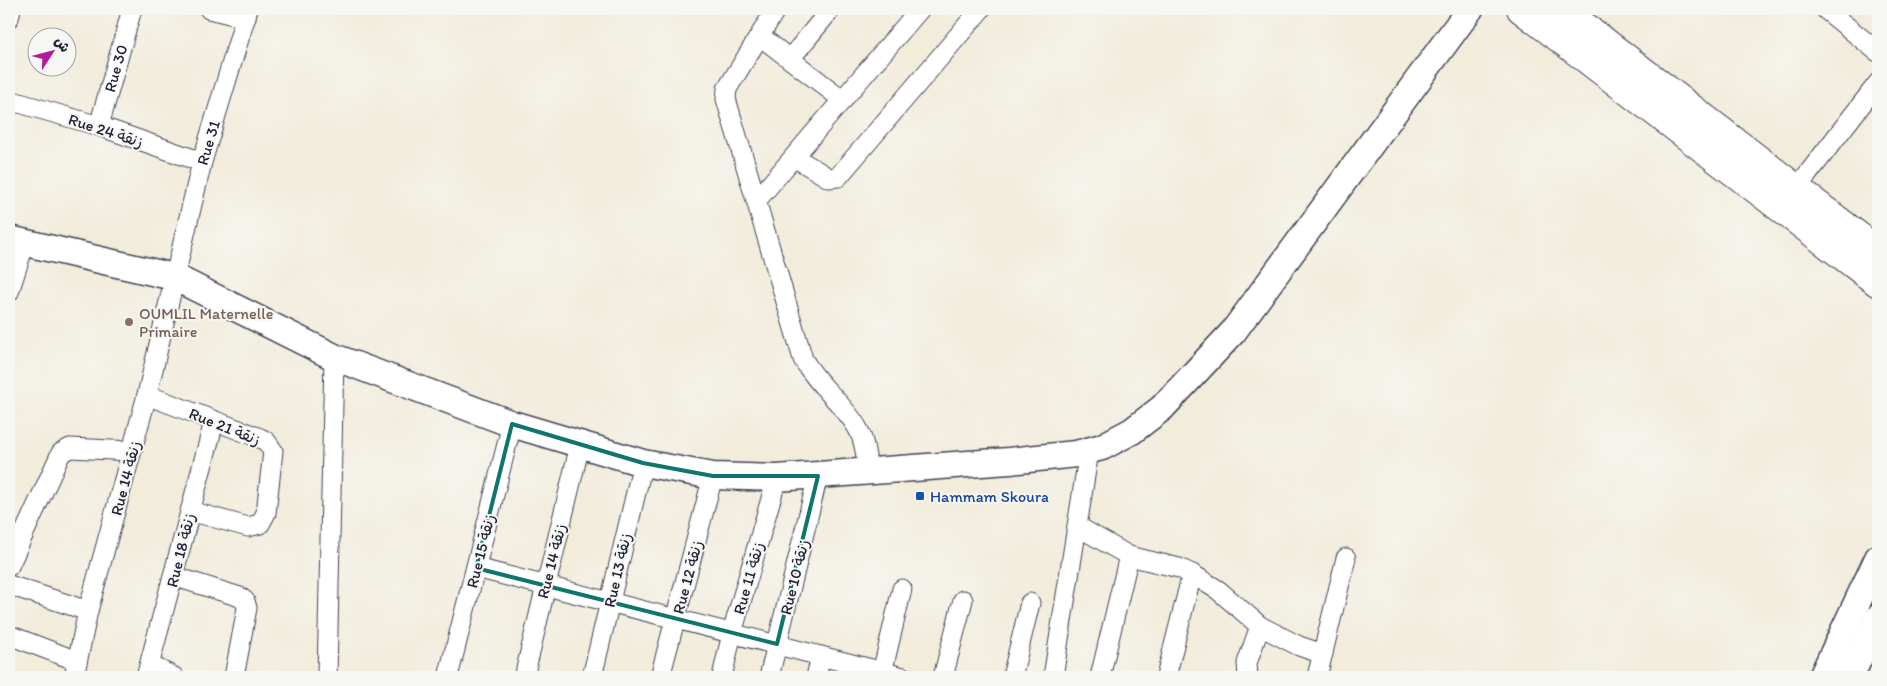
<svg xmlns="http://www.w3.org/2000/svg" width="1887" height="686" font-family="Itim,'Playpen Sans Arabic',sans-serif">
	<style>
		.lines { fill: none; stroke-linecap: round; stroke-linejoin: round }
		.street-casing { stroke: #414053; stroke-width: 21 }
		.secondary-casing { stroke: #414053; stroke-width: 29 }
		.primary-casing { stroke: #414053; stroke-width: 30 }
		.street { stroke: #fff; stroke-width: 19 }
		.secondary { stroke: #fff; stroke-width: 26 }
		.primary { stroke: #fff; stroke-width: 28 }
		.marked { fill: none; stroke: #0f766e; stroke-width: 4; stroke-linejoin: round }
		.education-dot { fill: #8d6e63; stroke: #f6f6f2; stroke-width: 2 }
		.transit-dot { fill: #1a4fb4; stroke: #f6f6f2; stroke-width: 2 }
		.labels { text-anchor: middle; stroke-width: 4; stroke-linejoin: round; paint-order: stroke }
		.street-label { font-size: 16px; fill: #22223b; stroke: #f6f6f2 }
		.education-label { font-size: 16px; fill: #785e54; stroke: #f6f6f2; text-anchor: start }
		.transit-label { font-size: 16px; fill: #164399; stroke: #f6f6f2; text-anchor: start }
	</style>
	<rect width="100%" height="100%" fill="#f6f6f2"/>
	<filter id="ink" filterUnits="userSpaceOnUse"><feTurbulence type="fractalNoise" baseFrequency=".02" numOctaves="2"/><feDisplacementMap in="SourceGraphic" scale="10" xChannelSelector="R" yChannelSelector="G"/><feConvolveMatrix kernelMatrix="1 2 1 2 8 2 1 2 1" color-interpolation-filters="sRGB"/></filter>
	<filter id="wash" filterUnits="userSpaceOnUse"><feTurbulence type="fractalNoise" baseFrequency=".0096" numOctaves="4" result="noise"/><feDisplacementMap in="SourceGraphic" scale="20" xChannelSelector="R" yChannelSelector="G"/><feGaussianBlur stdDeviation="1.12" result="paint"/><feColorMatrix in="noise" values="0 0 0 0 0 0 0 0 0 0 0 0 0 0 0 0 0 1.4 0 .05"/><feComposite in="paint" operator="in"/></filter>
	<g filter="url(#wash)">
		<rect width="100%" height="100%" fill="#f2ecdb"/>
	</g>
	<g filter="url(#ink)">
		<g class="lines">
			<g class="street-casing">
				<g id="street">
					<path d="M 209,9 L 246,18"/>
					<path d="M 776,9 L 727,89 L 726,99 L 803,359 C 817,385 842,402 857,427 C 865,441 866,457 868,472"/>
					<path d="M 1825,9 L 1878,52"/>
					<path d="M 9,18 L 11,9"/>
					<path d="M 760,36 L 843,100"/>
					<path d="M 790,59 L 831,9"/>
					<path d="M 9,100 L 99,126 L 202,162"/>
					<path id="s1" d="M 99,126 L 132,9"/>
					<path d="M 794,157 L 829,178 L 838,177 L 981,9"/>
					<path d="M 1797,188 L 1878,83"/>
					<path d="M 757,200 L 920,9"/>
					<path d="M 9,292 L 25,242"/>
					<path d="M 147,395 L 260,438 L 266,441 L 273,451 L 266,513 L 260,524 L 248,527 L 190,511"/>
					<path d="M 1077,526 L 1129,556 L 1179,568 L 1192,574 L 1218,590 L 1260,626 L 1299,646 L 1323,654"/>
					<path d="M 9,566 L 61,453 L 70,448 L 132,451"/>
					<path d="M 476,568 L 903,677"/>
					<path d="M 173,576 L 240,597 L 245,601 L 247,608 L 234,677"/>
					<path d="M 9,585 L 88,611"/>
					<path d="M 9,635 L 77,661"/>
					<path d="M 150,665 L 174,677"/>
					<path id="s2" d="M 74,677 L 88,611 L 147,395 L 202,162 L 248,9"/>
					<path d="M 146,677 L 214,422"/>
					<path d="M 327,677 L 334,357"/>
					<path d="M 448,677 L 512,424"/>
					<path d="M 524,677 L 580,445"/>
					<path d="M 592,677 L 643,463"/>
					<path d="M 660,677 L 713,476"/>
					<path d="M 722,677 L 732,633 L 777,478"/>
					<path d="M 769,677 L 818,476"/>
					<path d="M 816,677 L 821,656"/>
					<path d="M 881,677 L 902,589"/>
					<path d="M 943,677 L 963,600"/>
					<path d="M 1012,677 L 1030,603"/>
					<path d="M 1053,677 L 1089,451"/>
					<path d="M 1100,677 L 1129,556"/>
					<path d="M 1166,677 L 1192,574"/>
					<path d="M 1248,677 L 1247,663 L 1260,626"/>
					<path d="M 1317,677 L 1346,558"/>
				</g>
			</g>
			<g class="secondary-casing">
				<g id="secondary">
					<path d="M 9,239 L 174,277 L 334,357 L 512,424 L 643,463 L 713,476 L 777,478 L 1009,461 L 1076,454 L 1102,447 L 1132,431 L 1162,408 L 1233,332 L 1470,9"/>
					<path d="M 1822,677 L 1878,558"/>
					<path d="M 1850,677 L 1878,618"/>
				</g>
			</g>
			<g class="primary-casing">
				<g id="primary">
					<path d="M 1521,9 L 1878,283"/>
					<path d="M 1562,9 L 1878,251"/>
				</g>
			</g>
			<use href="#street" class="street"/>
			<use href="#secondary" class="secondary"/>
			<use href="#primary" class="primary"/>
		</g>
	</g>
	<path class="marked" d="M 512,424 L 643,463 L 713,476 L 818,476 L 777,644 L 476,568 Z"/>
	<circle class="education-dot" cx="129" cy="322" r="5"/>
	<rect class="transit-dot" x="915" y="491" width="10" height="10" rx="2.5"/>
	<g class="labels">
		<g class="street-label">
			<text dy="6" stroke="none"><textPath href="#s1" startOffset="60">Rue 30</textPath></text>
			<text transform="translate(106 130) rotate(18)" y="6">Rue 24 زنقة</text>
			<text dy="6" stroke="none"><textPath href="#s2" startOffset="551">Rue 31</textPath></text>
			<text transform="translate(225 426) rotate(22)" y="6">Rue 21 زنقة</text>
			<text transform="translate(125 478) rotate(-75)" y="6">Rue 14 زنقة</text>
			<text transform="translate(180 550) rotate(-76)" y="6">Rue 18 زنقة</text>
			<text transform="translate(480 551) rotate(-76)" y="6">Rue 15 زنقة</text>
			<text transform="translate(551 561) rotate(-76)" y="6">Rue 14 زنقة</text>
			<text transform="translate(617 570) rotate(-77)" y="6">Rue 13 زنقة</text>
			<text transform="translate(687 577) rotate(-75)" y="6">Rue 12 زنقة</text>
			<text transform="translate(794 577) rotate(-76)" y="6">Rue 10 زنقة</text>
			<text transform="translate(748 578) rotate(-74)" y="6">Rue 11 زنقة</text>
		</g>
		<g class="education-label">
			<text x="139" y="319">OUMLIL Maternelle<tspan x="139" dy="18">Primaire</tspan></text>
		</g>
		<g class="transit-label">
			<text x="930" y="502">Hammam Skoura</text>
		</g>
	</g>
	<rect width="1887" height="686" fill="none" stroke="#f6f6f2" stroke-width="30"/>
	<g transform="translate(52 52) rotate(54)"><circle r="24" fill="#f6f6f2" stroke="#a1a1a9"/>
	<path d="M0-4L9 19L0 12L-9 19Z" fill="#b5179e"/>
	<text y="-8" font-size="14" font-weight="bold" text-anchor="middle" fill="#22223b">ش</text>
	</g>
</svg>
